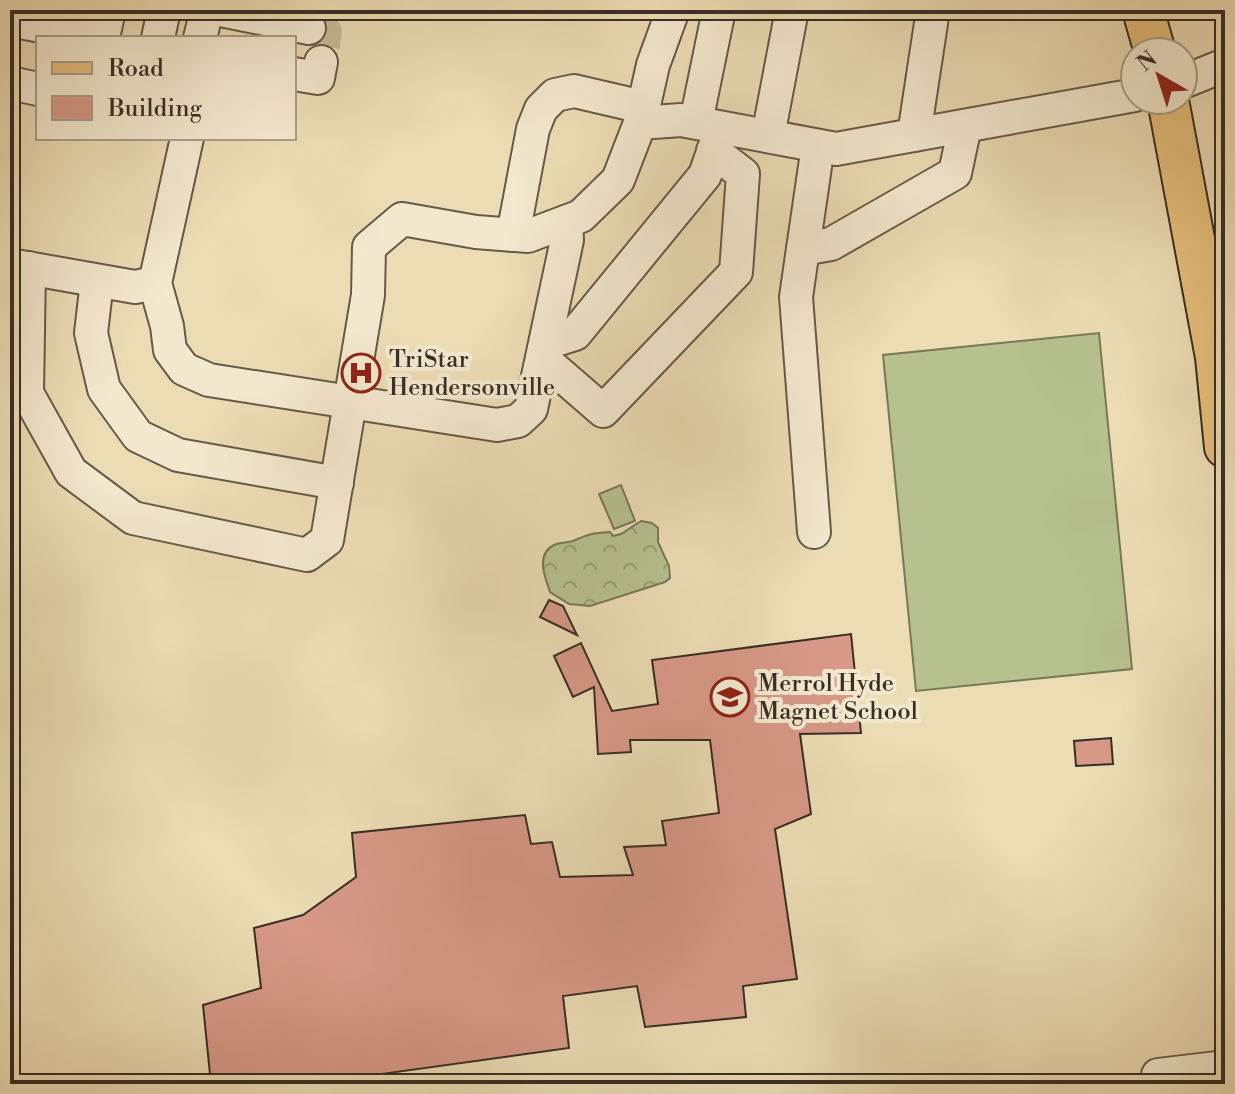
<svg xmlns="http://www.w3.org/2000/svg" width="1235" height="1094" font-family="'Libre Bodoni',serif">
	<style>
		.park { fill: url(#park-crowns); stroke: #77785a; stroke-width: 2 }
		.pitch { fill: #b6c18e; stroke: #77785a; stroke-width: 2 }
		.building { fill: #d79887; stroke: #382e26; stroke-width: 2 }
		.lines { fill: none; stroke-linecap: round; stroke-linejoin: round }
		.minor-tunnel { stroke: #c8b997; stroke-width: 32; stroke-dasharray: 32 16; stroke-linecap: butt }
		.minor-casing { stroke: #655a49; stroke-width: 36 }
		.major-casing { stroke: #382e26; stroke-width: 44 }
		.minor { stroke: #f3e8ce; stroke-width: 32 }
		.major { stroke: #e6be7a; stroke-width: 40 }
		.labels { text-anchor: middle; stroke-width: 8; stroke-linejoin: round; paint-order: stroke }
		.poi-label { font-size: 24px; fill: #382e26; stroke: #f3e8ce; text-anchor: start }
	</style>
	<defs>
		<pattern id="park-crowns" width="20" height="18" patternUnits="userSpaceOnUse" patternTransform="scale(2)"><rect width="20" height="18" fill="#b6c18e"/><path d="M2 6a3 3 0 1 1 6 0M12 15a3 3 0 1 1 6 0" fill="none" stroke="#959d74"/></pattern>
	</defs>
	<rect width="100%" height="100%" fill="#ecdcb3"/>
	<filter id="stains"><feTurbulence type="fractalNoise" baseFrequency=".0025" numOctaves="4"/><feColorMatrix values="0 0 0 0 .2 0 0 0 0 .09 0 0 0 0 .02 0 0 0 .5 -.17"/></filter>
	<radialGradient id="worn" r=".72"><stop offset=".6" stop-color="#630" stop-opacity="0"/><stop offset="1" stop-color="#630" stop-opacity=".3"/></radialGradient>
	<path class="park" d="M 641,521 L 652,523 L 658,528 L 658,542 L 669,566 L 670,578 L 665,582 L 590,606 L 569,604 L 550,592 C 545,577 535,555 554,545 C 560,542 567,543 573,541 C 589,534 592,533 610,532 L 613,536 L 621,534 Z"/>
	<g class="pitch">
		<path d="M 1099,333 L 1132,669 L 916,691 L 883,355 Z"/>
		<path d="M 621,485 L 635,521 L 614,529 L 599,494 Z"/>
	</g>
	<g class="building">
		<path d="M 549,600 L 563,606 L 577,635 L 540,617 Z"/>
		<path d="M 851,634 L 861,733 L 800,734 L 811,814 L 775,829 L 797,979 L 743,986 L 746,1017 L 645,1027 L 637,986 L 563,996 L 569,1048 L 381,1074 L 382,1084 L 211,1084 L 203,1005 L 261,988 L 254,928 L 303,915 L 356,877 L 352,833 L 525,815 L 531,844 L 552,842 L 560,877 L 633,875 L 624,847 L 666,845 L 662,821 L 719,813 L 710,740 L 630,740 L 631,752 L 598,754 L 594,687 L 573,697 L 554,656 L 581,643 L 612,711 L 658,704 L 652,660 Z"/>
		<path d="M 1111,738 L 1113,764 L 1076,766 L 1074,741 Z"/>
	</g>
	<g class="lines">
		<path class="minor-tunnel" d="M 309,28 L 326,32 L 321,62"/>
		<g class="minor-casing">
			<g id="minor">
				<path d="M 221,10 L 309,28"/>
				<path d="M 10,20 L 103,38 L 109,10"/>
				<path d="M 158,38 L 164,10"/>
				<path d="M 200,38 L 207,10"/>
				<path d="M 294,74 L 318,78 L 321,62"/>
				<path d="M 1183,82 L 1225,65"/>
				<path d="M 10,83 L 38,89"/>
				<path d="M 696,122 L 719,10"/>
				<path d="M 640,123 L 653,65 L 673,10"/>
				<path d="M 914,135 L 933,10"/>
				<path d="M 768,136 L 792,10"/>
				<path d="M 187,138 L 155,283 L 167,326 L 170,350 L 184,369 L 209,380 L 497,425 L 518,421 L 531,409 L 567,240 L 566,222"/>
				<path d="M 513,235 L 533,129 L 541,109 L 555,95 L 574,91 L 643,107"/>
				<path d="M 803,249 L 831,244 L 955,173 L 965,126"/>
				<path d="M 10,265 L 135,287 L 155,283"/>
				<path d="M 29,268 L 27,393 L 71,472 L 133,518 L 307,555 L 327,540 L 368,295 L 369,247 L 402,219 L 476,232 L 528,236 L 581,216 L 618,180 L 640,123 L 681,120 L 836,149 L 1135,95"/>
				<path d="M 97,281 L 91,333 L 104,389 L 138,436 L 178,455 L 337,483"/>
				<path d="M 546,343 L 575,334 L 705,175 L 720,132"/>
				<path d="M 543,359 L 603,411 L 736,272 L 743,174 L 713,151"/>
				<path d="M 814,532 L 796,297 L 818,146"/>
				<path d="M 1159,1084 L 1158,1075 L 1225,1067"/>
			</g>
		</g>
		<g class="major-casing">
			<g id="major">
				<path d="M 1143,10 L 1155,52"/>
				<path d="M 1168,100 L 1216,357 L 1225,447"/>
			</g>
		</g>
		<use href="#minor" class="minor"/>
		<use href="#major" class="major"/>
	</g>
	<defs>
		<g id="hospital-ring" transform="scale(2)"><circle r="9.5" fill="#f3e8ce" stroke="#8f2418" stroke-width="1.5"/><path d="M-5-5h3v3.5h4V-5h3V5h-3V1.5h-4V5h-3Z" fill="#8f2418"/></g>
		<g id="school-ring" transform="scale(2)"><circle r="9.5" fill="#f3e8ce" stroke="#8f2418" stroke-width="1.5"/><path d="M0-5L7-2L0 1L-7-2ZM-4 1L0 2.5L4 1V4Q0 6-4 4Z" fill="#8f2418"/></g>
	</defs>
	<g fill-rule="evenodd">
		<use href="#hospital-ring" x="361" y="373"/>
		<use href="#school-ring" x="730" y="697"/>
	</g>
	<g class="labels">
		<g class="poi-label">
			<text x="389" y="367">TriStar<tspan x="389" dy="28">Hendersonville</tspan></text>
			<text x="758" y="691">Merrol Hyde<tspan x="758" dy="28">Magnet School</tspan></text>
		</g>
	</g>
	<rect width="1235" height="1094" fill="none" stroke="#ecdcb3" stroke-width="40"/>
	<rect x="12" y="12" width="1211" height="1070" fill="none" stroke="#382e26" stroke-width="4"/>
	<rect x="20" y="20" width="1195" height="1054" fill="none" stroke="#382e26" stroke-width="2"/>
	<rect x="36" y="36" width="260" height="104" fill="#f3e8ce" stroke="#a89e8b" stroke-width="2"/>
	<rect x="52" y="62" width="40" height="12" fill="#e6be7a" stroke="#a89e8b" stroke-width="2"/>
	<text x="108" y="76" font-size="24" fill="#382e26">Road</text>
	<rect x="52" y="96" width="40" height="24" fill="#d79887" stroke="#a89e8b" stroke-width="2"/>
	<text x="108" y="116" font-size="24" fill="#382e26">Building</text>
	<g transform="translate(1159 76) rotate(321)"><circle r="38" fill="#f3e8ce" stroke="#a89e8b" stroke-width="2"/>
	<path d="M0-6L14 30L0 20L-14 30Z" fill="#8f2418"/>
	<text y="-12" font-size="22" font-weight="bold" text-anchor="middle" fill="#382e26">N</text>
	</g>
	<rect width="100%" height="100%" filter="url(#stains)"/>
	<rect width="100%" height="100%" fill="url(#worn)"/>
</svg>
